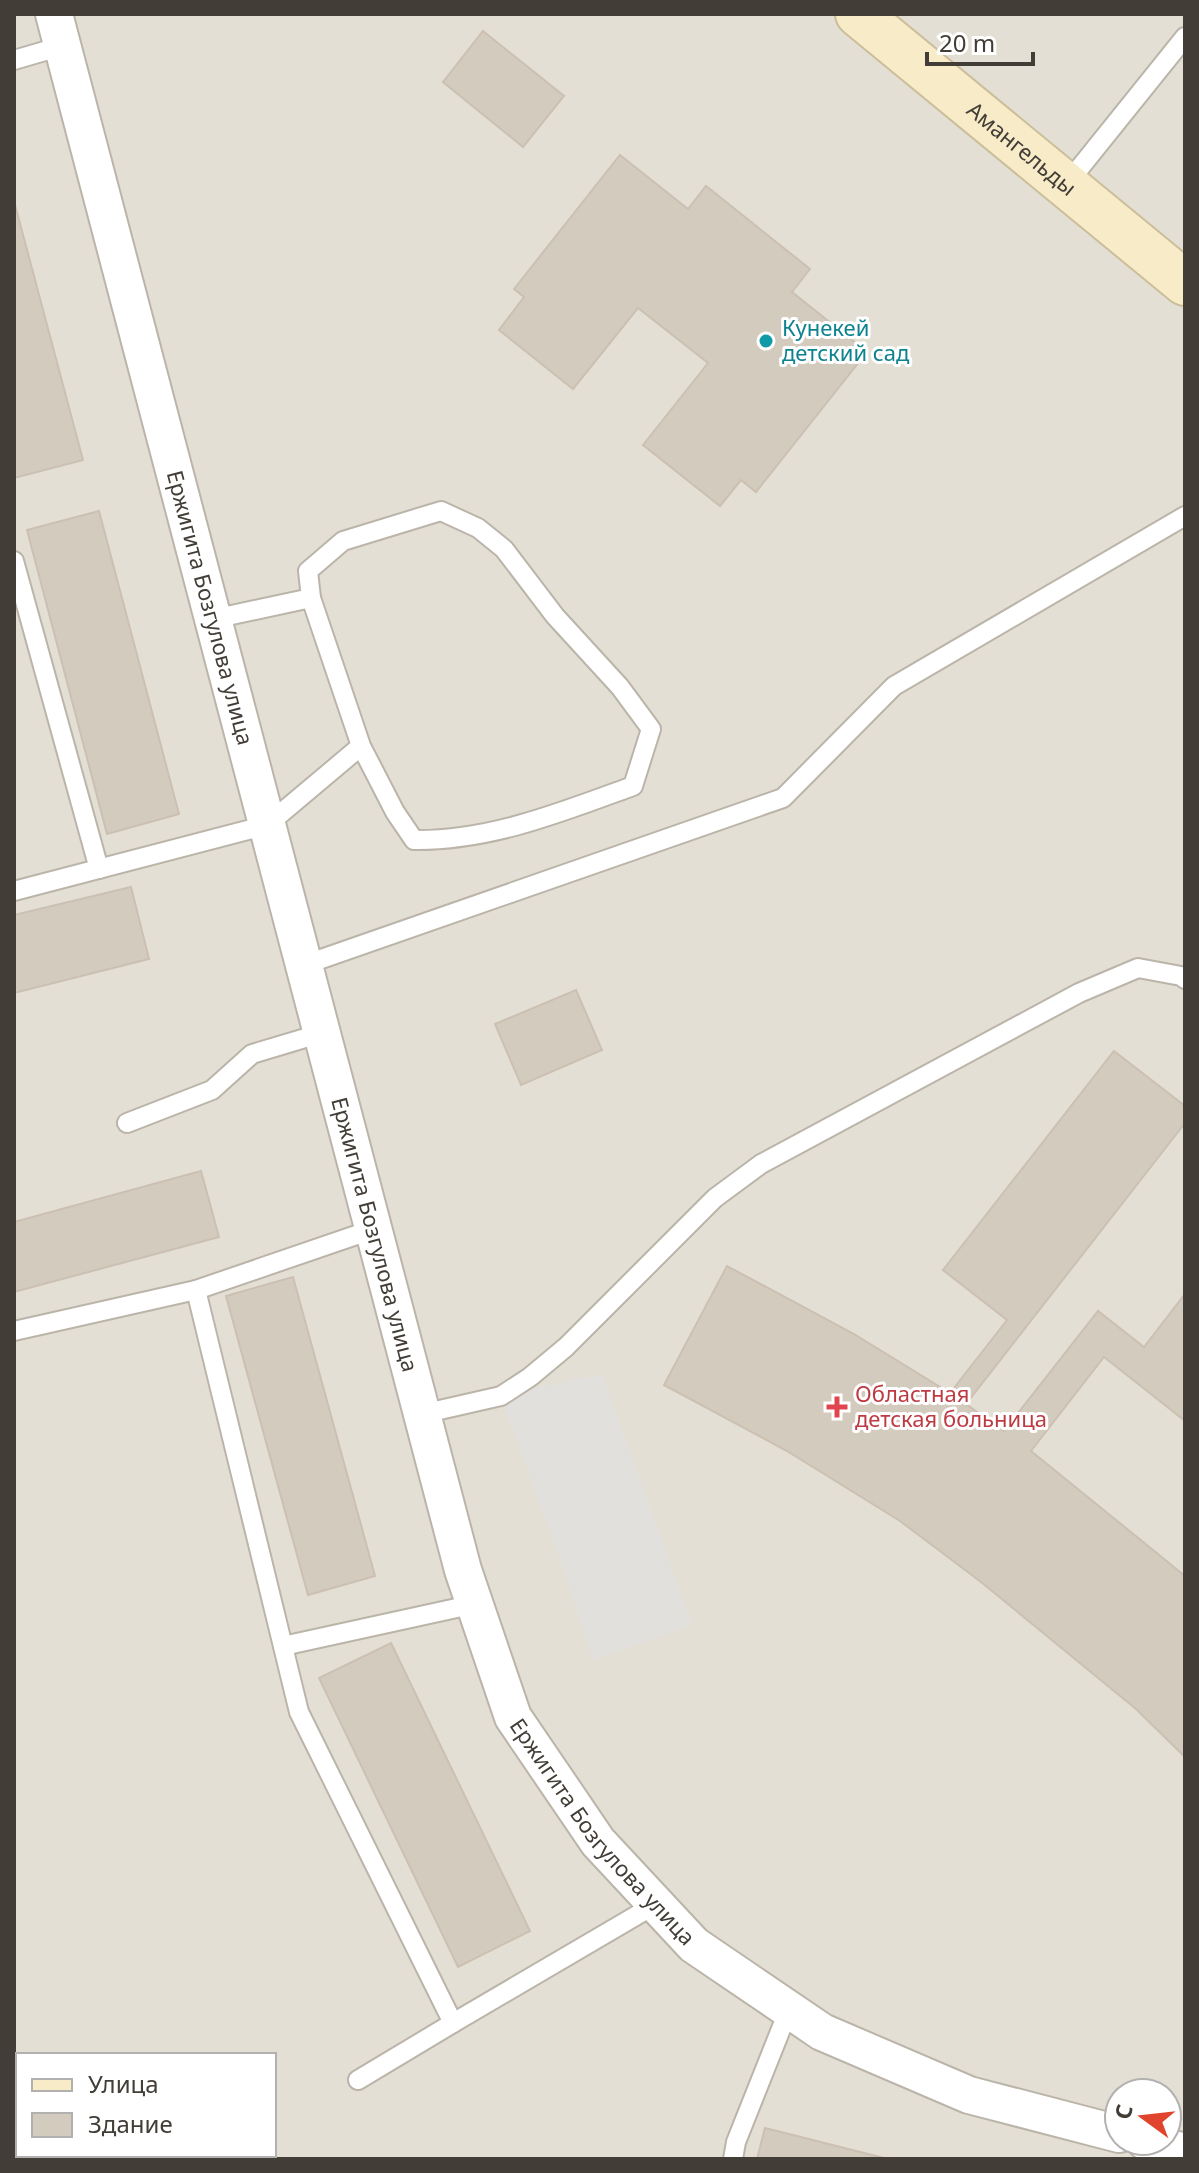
<svg xmlns="http://www.w3.org/2000/svg" width="1199" height="2173" font-family="'Noto Sans',sans-serif">
	<style>
		.residential { fill: #e4dfd4; fill-rule: evenodd }
		.parking { fill: #e2e0dd }
		.building { fill: #d4cbbf; stroke: #cbc0b1; stroke-width: 2 }
		.lines { fill: none; stroke-linecap: round; stroke-linejoin: round }
		.service-casing { stroke: #bbb4a9; stroke-width: 22 }
		.minor-casing { stroke: #bbb4a9; stroke-width: 40 }
		.secondary-casing { stroke: #cbbe9a; stroke-width: 48 }
		.service { stroke: #fff; stroke-width: 18 }
		.minor { stroke: #fff; stroke-width: 36 }
		.secondary { stroke: #f8ebc8; stroke-width: 44 }
		.culture-dot { fill: #0f9aa8; stroke: #fff; stroke-width: 3 }
		.health-dot { fill: #e0444e; stroke: #fff; stroke-width: 3 }
		.labels { text-anchor: middle; stroke-width: 6; stroke-linejoin: round; paint-order: stroke }
		.street-label { font-size: 22px; fill: #423d36; stroke: #fff }
		.culture-label { font-size: 22px; fill: #0d838f; stroke: #fff; text-anchor: start }
		.health-label { font-size: 22px; fill: #be3a42; stroke: #fff; text-anchor: start }
	</style>
	<rect width="100%" height="100%" fill="#f1ede6"/>
	<path class="residential" d="M 14,14 L 1185,14 L 1185,2159 L 14,2159 ZM 18,2055 L 274,2055 L 274,2155 L 18,2155 ZM 1119,2093 L 1167,2093 L 1167,2141 L 1119,2141 Z"/>
	<path class="parking" d="M 602,1374 L 692,1625 L 593,1660 L 564,1571 L 501,1396 Z"/>
	<g class="building">
		<path d="M 483,31 L 564,96 L 523,147 L 443,82 Z"/>
		<path d="M 620,155 L 688,209 L 706,186 L 810,269 L 792,292 L 867,352 L 756,492 L 741,480 L 720,506 L 643,445 L 708,363 L 638,308 L 573,389 L 499,330 L 524,297 L 514,289 Z"/>
		<path d="M 14,201 L 83,460 L 14,478 Z"/>
		<path d="M 99,511 L 179,814 L 107,834 L 27,530 Z"/>
		<path d="M 131,887 L 149,959 L 14,993 L 14,915 Z"/>
		<path d="M 576,990 L 602,1050 L 521,1085 L 495,1024 Z"/>
		<path d="M 1114,1051 L 1185,1106 L 1185,1123 L 966,1404 L 1004,1431 L 1098,1311 L 1144,1347 L 1185,1294 L 1185,1421 L 1104,1357 L 1031,1451 L 1185,1576 L 1185,1757 L 1136,1709 L 981,1582 L 900,1521 L 787,1451 L 664,1385 L 727,1266 L 854,1334 L 950,1393 L 1007,1320 L 943,1270 Z"/>
		<path d="M 201,1171 L 219,1237 L 14,1292 L 14,1222 Z"/>
		<path d="M 293,1277 L 375,1576 L 308,1595 L 226,1296 Z"/>
		<path d="M 391,1643 L 530,1931 L 458,1967 L 319,1678 Z"/>
		<path d="M 765,2128 L 888,2159 L 757,2159 Z"/>
	</g>
	<g class="lines">
		<g class="service-casing">
			<g id="service">
				<path d="M 14,60 L 62,46"/>
				<path d="M 1066,185 L 1185,37"/>
				<path d="M 14,561 L 99,869"/>
				<path d="M 213,619 L 311,598"/>
				<path d="M 14,891 L 267,825 L 361,746 L 311,598 L 308,571 L 343,541 L 441,511 L 478,528 L 504,549 L 555,616 L 620,687 L 651,729 L 633,786 C 562,812 490,841 414,840 L 395,812 L 361,746"/>
				<path d="M 304,965 L 783,798 L 894,686 L 1185,516"/>
				<path d="M 127,1123 L 212,1090 L 252,1054 L 322,1033"/>
				<path d="M 196,1290 L 299,1712 L 453,2023 L 656,1904"/>
				<path d="M 14,1331 L 196,1290 L 374,1229"/>
				<path d="M 422,1414 L 501,1396 L 530,1377 L 566,1347 L 715,1198 L 761,1164 L 1079,993 L 1138,968 L 1181,976 L 1185,979"/>
				<path d="M 283,1646 L 475,1604"/>
				<path d="M 358,2080 L 453,2023"/>
				<path d="M 733,2159 L 736,2142 L 789,2009"/>
			</g>
		</g>
		<g class="minor-casing">
			<g id="minor">
				<path id="s1" d="M 54,14 L 463,1570 L 513,1717 L 598,1842 L 694,1945 L 822,2032 L 969,2095 L 1119,2134"/>
				<path d="M 1145,2141 L 1185,2152"/>
			</g>
		</g>
		<g class="secondary-casing">
			<g id="secondary">
				<path id="s2" d="M 858,14 L 1185,283"/>
			</g>
		</g>
		<use href="#service" class="service"/>
		<use href="#minor" class="minor"/>
		<use href="#secondary" class="secondary"/>
	</g>
	<circle class="culture-dot" cx="766" cy="341" r="8"/>
	<path class="health-dot" d="M833 1395h8v8h8v8h-8v8h-8v-8h-8v-8h8z"/>
	<g class="labels">
		<g class="street-label">
			<text dy="8" stroke="none"><textPath href="#s2" startOffset="212">Амангельды</textPath></text>
			<text dy="8" stroke="none"><textPath href="#s1" startOffset="614">Ержигита Бозгулова улица</textPath></text>
			<text dy="8" stroke="none"><textPath href="#s1" startOffset="1262">Ержигита Бозгулова улица</textPath></text>
			<text dy="8" stroke="none"><textPath href="#s1" startOffset="1910">Ержигита Бозгулова улица</textPath></text>
		</g>
		<g class="culture-label">
			<text x="782" y="336">Кунекей<tspan x="782" dy="25">детский сад</tspan></text>
		</g>
		<g class="health-label">
			<text x="855" y="1402">Областная<tspan x="855" dy="25">детская больница</tspan></text>
		</g>
	</g>
	<rect width="1199" height="2173" fill="none" stroke="#423d36" stroke-width="32"/>
	<rect x="16" y="2053" width="260" height="104" fill="#ffffff" stroke="#b3b1af" stroke-width="2"/>
	<rect x="32" y="2079" width="40" height="12" fill="#f8ebc8" stroke="#b3b1af" stroke-width="2"/>
	<text x="88" y="2093" font-size="24" fill="#423d36">Улица</text>
	<rect x="32" y="2113" width="40" height="24" fill="#d4cbbf" stroke="#b3b1af" stroke-width="2"/>
	<text x="88" y="2133" font-size="24" fill="#423d36">Здание</text>
	<g transform="translate(1143 2117) rotate(285)"><circle r="38" fill="#ffffff" stroke="#b3b1af" stroke-width="2"/>
	<path d="M0-6L14 30L0 20L-14 30Z" fill="#e0442d"/>
	<text y="-12" font-size="22" font-weight="bold" text-anchor="middle" fill="#423d36">С</text>
	</g>
	<path d="M927 52v12h106v-12" fill="none" stroke="#423d36" stroke-width="4"/>
	<text x="939" y="52" font-size="24" fill="#423d36" stroke="#ffffff" stroke-width="6" paint-order="stroke">20 m</text>
</svg>
